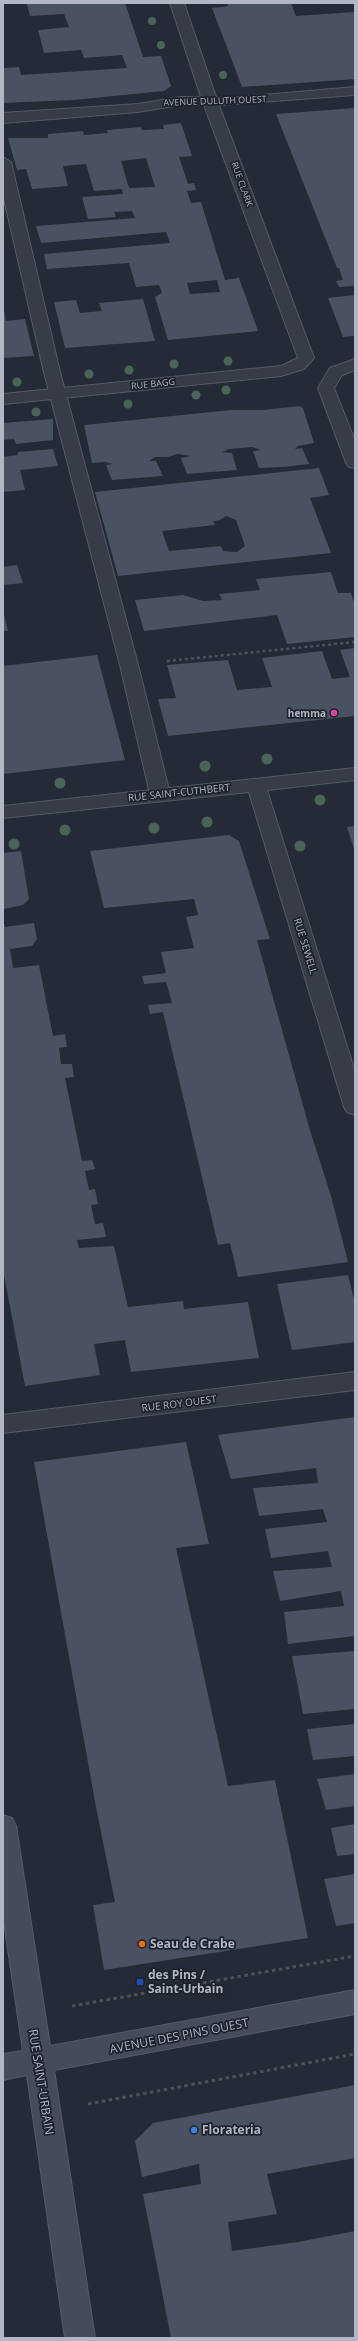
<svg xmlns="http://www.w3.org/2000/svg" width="358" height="2341" font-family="'Open Sans',sans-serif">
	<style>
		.building { fill: #4a5160; fill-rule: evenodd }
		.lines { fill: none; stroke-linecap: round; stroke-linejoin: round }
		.lane-casing { stroke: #555a65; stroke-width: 2 }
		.street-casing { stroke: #555a65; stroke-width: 2 }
		.secondary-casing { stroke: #555a65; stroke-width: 2 }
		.path-far1 { stroke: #475559; stroke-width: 2.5; stroke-dasharray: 3 3; stroke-linecap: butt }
		.path { stroke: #475559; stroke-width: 3; stroke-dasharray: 3.5 3.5; stroke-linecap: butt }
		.lane { fill: #373c47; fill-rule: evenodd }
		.street { fill: #373c47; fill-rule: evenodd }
		.secondary { fill: #464b5a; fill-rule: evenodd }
		.tree { fill: #4c635a }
		.hotel-dot { fill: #d1479c; stroke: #1c212c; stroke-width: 1.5 }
		.food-dot { fill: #e8710a; stroke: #1c212c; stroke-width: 1.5 }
		.transit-dot { fill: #1a4fb4; stroke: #1c212c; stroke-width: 1.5 }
		.shop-dot { fill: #3f7fe0; stroke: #1c212c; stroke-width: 1.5 }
		.labels { text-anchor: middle; stroke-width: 3.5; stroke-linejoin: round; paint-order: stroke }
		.far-street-label { font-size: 9px; fill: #b2b7c3; stroke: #1c212c }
		.poi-label { font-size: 10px; font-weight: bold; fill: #b2b7c3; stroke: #1c212c; text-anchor: end }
		.street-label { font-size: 10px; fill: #b2b7c3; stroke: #1c212c }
		.near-poi-label { font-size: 12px; font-weight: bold; fill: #b2b7c3; stroke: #1c212c; text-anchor: start }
		.near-street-label { font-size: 12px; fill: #b2b7c3; stroke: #1c212c }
	</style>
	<rect width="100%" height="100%" fill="#242a36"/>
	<g class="building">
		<path d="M 48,3 L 125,3 L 143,57 L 161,56 L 171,86 L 164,91 L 74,100 L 3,103 L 3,68 L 19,67 L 21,75 L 127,68 L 122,55 L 84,58 L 81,50 L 44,53 L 38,30 L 69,27 L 64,14 L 30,16 L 27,4 Z"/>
		<path d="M 227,3 L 291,3 L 296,16 L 355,12 L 355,79 L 242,87 L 212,8 L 228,6 Z"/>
		<path d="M 355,108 L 355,286 L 339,287 L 336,281 L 343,280 L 339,268 L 337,268 L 276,114 Z"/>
		<path d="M 181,123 L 192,156 L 179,157 L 188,184 L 194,183 L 196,190 L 187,191 L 191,203 L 201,202 L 225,280 L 239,278 L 258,331 L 168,340 L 155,297 L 162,293 L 159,285 L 136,287 L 129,263 L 47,269 L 44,254 L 170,243 L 166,232 L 41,243 L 36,226 L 135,218 L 132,211 L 114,212 L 116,217 L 88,219 L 82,197 L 123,194 L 122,189 L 94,191 L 86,164 L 63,166 L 68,186 L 32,189 L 26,169 L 17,170 L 8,138 L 48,138 L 48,134 L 83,131 L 84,135 L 108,133 L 107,130 L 141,127 L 142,130 L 164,129 L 163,125 ZM 146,158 L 155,187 L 129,188 L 121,161 ZM 217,280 L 220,292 L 190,294 L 187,283 Z"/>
		<path d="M 355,295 L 355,336 L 343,337 L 328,298 Z"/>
		<path d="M 143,299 L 155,341 L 65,348 L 54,302 L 76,300 L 80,313 L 102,311 L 99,303 Z"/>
		<path d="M 4,310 L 6,321 L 25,319 L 34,356 L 3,358 Z"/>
		<path d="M 300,406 L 303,408 L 314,443 L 298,446 L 295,449 L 302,448 L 309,464 L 283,467 L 259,468 L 253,451 L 261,450 L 253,447 L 229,449 L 222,452 L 232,453 L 237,470 L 187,474 L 181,458 L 191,456 L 178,454 L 168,457 L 155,457 L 149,461 L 156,461 L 163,476 L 112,480 L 106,465 L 113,464 L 105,462 L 92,463 L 84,425 L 231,410 L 263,410 Z"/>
		<path d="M 53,419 L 53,440 L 16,444 L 14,439 L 3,440 L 3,423 Z"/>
		<path d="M 53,449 L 58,466 L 20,470 L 25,490 L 3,492 L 3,457 L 18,455 L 18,452 Z"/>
		<path d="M 319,468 L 329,495 L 310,498 L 331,553 L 118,576 L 95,492 ZM 226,516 L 236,520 L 245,546 L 237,552 L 223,551 L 221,546 L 169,551 L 162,531 L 215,525 L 213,521 L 220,520 Z"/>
		<path d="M 17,565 L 23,583 L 3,585 L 3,567 Z"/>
		<path d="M 331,572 L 338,593 L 351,593 L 355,606 L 355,637 L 287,644 L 277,615 L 144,631 L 135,600 L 183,595 L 203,601 L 222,600 L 219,594 L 260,590 L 256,579 Z"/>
		<path d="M 3,614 L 4,614 L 8,631 L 3,631 Z"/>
		<path d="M 355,648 L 355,716 L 168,736 L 158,699 L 176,698 L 167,665 L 228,660 L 237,690 L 272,687 L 262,658 L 322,651 L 332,679 L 350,677 L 340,650 Z"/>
		<path d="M 97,655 L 125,760 L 3,774 L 3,666 Z"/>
		<path d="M 355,826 L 355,852 L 347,827 Z"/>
		<path d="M 229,835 L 239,841 L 270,939 L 257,940 L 309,1127 L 331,1196 L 348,1262 L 238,1277 L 230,1243 L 218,1245 L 163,1012 L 150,1014 L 148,1005 L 172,1003 L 166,982 L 144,984 L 142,976 L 166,973 L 161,952 L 194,948 L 186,917 L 198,915 L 194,899 L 104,908 L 90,851 Z"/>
		<path d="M 21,851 L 29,899 L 23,905 L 3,909 L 3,853 Z"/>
		<path d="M 3,920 L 5,927 L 34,923 L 37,939 L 32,946 L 10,949 L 13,968 L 39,965 L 53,1036 L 65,1034 L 67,1047 L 59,1048 L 61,1064 L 72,1064 L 74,1077 L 65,1078 L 82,1161 L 92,1160 L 95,1169 L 85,1171 L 89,1190 L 95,1189 L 98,1204 L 91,1205 L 95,1224 L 103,1223 L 106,1237 L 77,1240 L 79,1248 L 114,1246 L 128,1307 L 183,1301 L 184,1309 L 248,1302 L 259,1358 L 131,1372 L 125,1340 L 94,1344 L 100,1375 L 25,1386 L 3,1270 Z"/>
		<path d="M 348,1275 L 355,1303 L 355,1342 L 292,1350 L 277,1284 Z"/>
		<path d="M 355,1417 L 355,1636 L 288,1644 L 284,1612 L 344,1606 L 341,1591 L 280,1601 L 273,1571 L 332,1567 L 328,1551 L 271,1558 L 265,1529 L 327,1522 L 323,1509 L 259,1516 L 253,1488 L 318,1483 L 316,1468 L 231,1479 L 218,1435 Z"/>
		<path d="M 186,1442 L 209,1544 L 176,1548 L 228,1786 L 275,1780 L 308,1938 L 104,1970 L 93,1905 L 115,1902 L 96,1807 L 34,1462 Z"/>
		<path d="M 355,1651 L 355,1709 L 303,1714 L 292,1656 Z"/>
		<path d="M 355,1724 L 355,1756 L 313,1760 L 307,1729 Z"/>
		<path d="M 355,1774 L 355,1806 L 326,1810 L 317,1779 Z"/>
		<path d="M 355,1824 L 355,1854 L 337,1856 L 331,1828 Z"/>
		<path d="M 355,1874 L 355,1923 L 336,1926 L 324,1879 Z"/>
		<path d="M 355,2085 L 355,2158 L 267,2174 L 277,2214 L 228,2222 L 232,2251 L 298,2242 L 355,2231 L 355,2338 L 171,2338 L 143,2194 L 201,2184 L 199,2164 L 142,2177 L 135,2141 L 153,2123 Z"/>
	</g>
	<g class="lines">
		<g class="lane-casing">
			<path id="lane" d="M 3,157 L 11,162 L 60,372 L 138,665 L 170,794 L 167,798 L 160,800 L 153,798 L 150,794 L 120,665 L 44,372 L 3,195 Z"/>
		</g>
		<g class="street-casing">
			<g id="street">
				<path d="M 170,3 L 184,3 L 216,97 L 240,97 L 355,87 L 355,95 L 219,105 L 314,358 L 304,369 L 281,376 L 3,404 L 3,394 L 281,366 L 298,358 L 204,105 L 180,105 L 138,112 L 3,123 L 3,113 L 138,104 L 180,97 L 201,97 Z"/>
				<path d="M 355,359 L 355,370 L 342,375 L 334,388 L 355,441 L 355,468 L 349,467 L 346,463 L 318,388 L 330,368 Z"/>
				<path d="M 355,768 L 355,780 L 267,790 L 355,1072 L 355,1115 L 347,1112 L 344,1107 L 249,792 L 3,818 L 3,806 Z"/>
				<path d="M 355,1372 L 355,1390 L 3,1433 L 3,1415 Z"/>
			</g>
		</g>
		<g class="secondary-casing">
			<path id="secondary" d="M 3,1815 L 12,1818 L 16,1826 L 50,2046 L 355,1990 L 355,2014 L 54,2070 L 95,2338 L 65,2338 L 27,2075 L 3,2080 L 3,2054 L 23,2051 L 3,1915 Z"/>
		</g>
		<path class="path-far1" d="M 167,661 L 355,642"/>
		<g class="path">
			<path d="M 72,2006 L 355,1956"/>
			<path d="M 88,2104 L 355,2054"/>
		</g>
		<use href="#lane" class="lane"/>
		<use href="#street" class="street"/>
		<use href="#secondary" class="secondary"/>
	</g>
	<g class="tree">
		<circle cx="152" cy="21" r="4"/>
		<circle cx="161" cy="45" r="4"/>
		<circle cx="223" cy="75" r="4"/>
		<circle cx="228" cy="361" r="4.5"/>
		<circle cx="174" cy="364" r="4.5"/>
		<circle cx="129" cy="370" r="4.5"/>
		<circle cx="89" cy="374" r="4.5"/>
		<circle cx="17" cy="382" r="4.5"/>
		<circle cx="226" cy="390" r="4.5"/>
		<circle cx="196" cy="395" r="4.5"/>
		<circle cx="128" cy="404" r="4.5"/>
		<circle cx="36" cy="412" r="4.5"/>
		<circle cx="267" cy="759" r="5.5"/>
		<circle cx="205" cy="766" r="5.5"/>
		<circle cx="60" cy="783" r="5.5"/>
		<circle cx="320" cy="800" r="5.5"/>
		<circle cx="207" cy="822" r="5.5"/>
		<circle cx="154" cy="828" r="5.5"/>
		<circle cx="65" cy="830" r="5.5"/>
		<circle cx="14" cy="844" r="5.5"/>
		<circle cx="300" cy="846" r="5.5"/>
	</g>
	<circle class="hotel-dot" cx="334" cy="713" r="4"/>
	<circle class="food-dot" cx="142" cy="1944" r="4"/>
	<rect class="transit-dot" x="136" y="1978" width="8" height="8" rx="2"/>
	<circle class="shop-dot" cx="194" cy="2130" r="4"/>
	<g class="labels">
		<g class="far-street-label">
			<text transform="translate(215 101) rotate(-2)" y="3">AVENUE DULUTH OUEST</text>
			<text transform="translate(242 184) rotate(70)" y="3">RUE CLARK</text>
			<text transform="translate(153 384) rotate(-6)" y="3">RUE BAGG</text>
		</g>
		<g class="poi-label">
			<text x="326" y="717">hemma</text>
		</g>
		<g class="street-label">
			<text transform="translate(179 792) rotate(-6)" y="4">RUE SAINT-CUTHBERT</text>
			<text transform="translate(306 946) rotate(73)" y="4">RUE SEWELL</text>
			<text transform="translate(179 1403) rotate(-7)" y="4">RUE ROY OUEST</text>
		</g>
		<g class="near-poi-label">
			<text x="150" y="1948">Seau de Crabe</text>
			<text x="148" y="1979">des Pins /<tspan x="148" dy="14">Saint-Urbain</tspan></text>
			<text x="202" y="2134">Florateria</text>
		</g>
		<g class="near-street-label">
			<text transform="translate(179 2036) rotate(-11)" y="4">AVENUE DES PINS OUEST</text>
			<text transform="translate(41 2082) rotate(81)" y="4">RUE SAINT-URBAIN</text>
		</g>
	</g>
	<rect width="358" height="2341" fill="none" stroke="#b2b7c3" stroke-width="8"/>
</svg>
